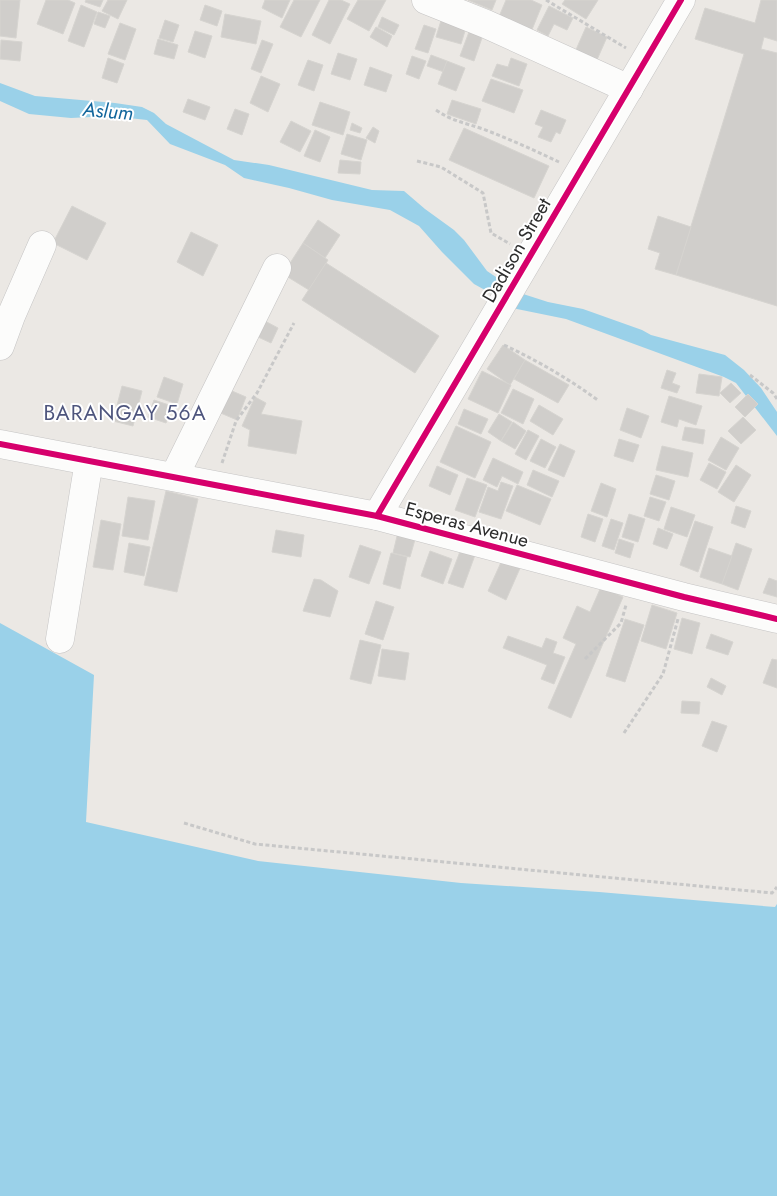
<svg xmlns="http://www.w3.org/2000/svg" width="777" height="1196" font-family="Jost,sans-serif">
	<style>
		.water { fill: #9ad1e9 }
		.building { fill: #d0cecb; stroke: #d6d4d0 }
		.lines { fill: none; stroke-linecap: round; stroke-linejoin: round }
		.minor-casing { stroke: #c5c4c4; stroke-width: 29 }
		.path { stroke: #c8c8c8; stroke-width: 3; stroke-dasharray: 4 2.5; stroke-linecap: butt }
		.minor { stroke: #fcfcfb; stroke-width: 28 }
		.cycleway-casing { stroke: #fff; stroke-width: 9 }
		.cycleway { stroke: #d6006c; stroke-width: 6 }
		.labels { text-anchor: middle; stroke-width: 4; stroke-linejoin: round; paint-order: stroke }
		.street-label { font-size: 19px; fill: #2d2d2d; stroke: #fff }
		.water-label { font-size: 20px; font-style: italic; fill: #12669c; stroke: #fff }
		.quarter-label { font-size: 21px; letter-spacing: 1px; fill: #4e557d; stroke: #fff }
	</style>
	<rect width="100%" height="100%" fill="#ebe8e4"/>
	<g class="water">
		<path d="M 0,83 L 35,96 L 115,103 L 142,107 L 154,113 L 166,124 L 234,160 L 269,165 L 372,190 L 404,191 L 425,209 L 454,230 L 464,240 L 487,271 L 502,281 L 494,295 L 474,284 L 442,252 L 419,226 L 390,210 L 332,200 L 289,188 L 244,178 L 225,165 L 170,144 L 147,120 L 111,116 L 71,118 L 29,114 L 0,101 Z"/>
		<path d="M 520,293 L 548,302 L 583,309 L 642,330 L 651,335 L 725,355 L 744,370 L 761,388 L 777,412 L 777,436 L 736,383 L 724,377 L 566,319 L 512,308 Z"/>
		<path d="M 0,623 L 94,675 L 86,822 L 258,861 L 461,883 L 599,892 L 775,907 L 777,904 L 777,1196 L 0,1196 Z"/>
	</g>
	<g class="building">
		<path d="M 0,0 L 20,0 L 16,38 L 0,36 Z"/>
		<path d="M 46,0 L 68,0 L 75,3 L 63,34 L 37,24 Z"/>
		<path d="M 86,0 L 103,0 L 100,7 L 85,2 Z"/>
		<path d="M 108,0 L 127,0 L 118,19 L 102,11 Z"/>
		<path d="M 265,0 L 290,0 L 282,18 L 262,8 Z"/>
		<path d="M 294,0 L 320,0 L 301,37 L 280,27 Z"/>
		<path d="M 329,0 L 341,0 L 350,4 L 330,44 L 312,35 Z"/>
		<path d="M 358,0 L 386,0 L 369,31 L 347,19 Z"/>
		<path d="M 468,0 L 496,0 L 492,10 Z"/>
		<path d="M 506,0 L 531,0 L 542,5 L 531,32 L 498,19 Z"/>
		<path d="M 565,0 L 598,0 L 586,19 L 562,4 Z"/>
		<path d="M 761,0 L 777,0 L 777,41 L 764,37 L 761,49 L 777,53 L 777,306 L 676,275 L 744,54 L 695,39 L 705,8 L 755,23 Z"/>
		<path d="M 81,5 L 97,12 L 84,47 L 68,41 Z"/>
		<path d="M 205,5 L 222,11 L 217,26 L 200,20 Z"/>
		<path d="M 549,6 L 573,18 L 567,30 L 554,24 L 548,36 L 537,30 Z"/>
		<path d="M 98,12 L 110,16 L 105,28 L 94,24 Z"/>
		<path d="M 225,14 L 261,21 L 256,44 L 221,37 Z"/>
		<path d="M 443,14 L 468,21 L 461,44 L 436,37 Z"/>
		<path d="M 382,17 L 399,25 L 394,35 L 378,27 Z"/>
		<path d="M 165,20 L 179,25 L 173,42 L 159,38 Z"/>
		<path d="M 120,23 L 136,29 L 125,60 L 108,54 Z"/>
		<path d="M 472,24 L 485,29 L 474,61 L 460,56 Z"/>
		<path d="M 424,25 L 436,29 L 428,53 L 415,49 Z"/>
		<path d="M 376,27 L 392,36 L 387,47 L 370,37 Z"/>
		<path d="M 586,27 L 607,37 L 596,62 L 575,52 Z"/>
		<path d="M 195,31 L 212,36 L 205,58 L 188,52 Z"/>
		<path d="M 158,39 L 178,45 L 174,59 L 154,54 Z"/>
		<path d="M 1,40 L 22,42 L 20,61 L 0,59 Z"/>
		<path d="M 262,40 L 273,44 L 261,73 L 251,69 Z"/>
		<path d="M 338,53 L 357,59 L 350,80 L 331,74 Z"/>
		<path d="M 431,55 L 447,61 L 444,72 L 427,66 Z"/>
		<path d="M 412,56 L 426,61 L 419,79 L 406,74 Z"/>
		<path d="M 108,58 L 124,64 L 117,83 L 102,78 Z"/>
		<path d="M 511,58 L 527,64 L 519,86 L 492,76 L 497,64 L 508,67 Z"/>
		<path d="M 308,60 L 323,65 L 314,91 L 298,85 Z"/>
		<path d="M 447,61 L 465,68 L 456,91 L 438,84 Z"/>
		<path d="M 370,67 L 392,75 L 386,92 L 364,85 Z"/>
		<path d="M 261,76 L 280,84 L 268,112 L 250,103 Z"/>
		<path d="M 491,79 L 523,90 L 514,113 L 482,101 Z"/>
		<path d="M 188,99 L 210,107 L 205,120 L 183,112 Z"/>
		<path d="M 452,100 L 481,109 L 476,124 L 447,114 Z"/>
		<path d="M 320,102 L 350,112 L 343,135 L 312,125 Z"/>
		<path d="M 235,109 L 249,114 L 242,135 L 227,129 Z"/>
		<path d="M 541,110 L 566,120 L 560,134 L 556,132 L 551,142 L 538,137 L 543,127 L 535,124 Z"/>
		<path d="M 291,121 L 311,131 L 300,152 L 280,142 Z"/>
		<path d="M 352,123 L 362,128 L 360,133 L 350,130 Z"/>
		<path d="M 373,127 L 379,131 L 375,143 L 366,138 Z"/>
		<path d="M 464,128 L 549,166 L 534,198 L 449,160 Z"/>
		<path d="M 315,130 L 330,137 L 320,162 L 304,156 Z"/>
		<path d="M 347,134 L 367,140 L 361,160 L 341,154 Z"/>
		<path d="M 340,160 L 361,162 L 360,174 L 338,173 Z"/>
		<path d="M 72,206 L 106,223 L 87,260 L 53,243 Z"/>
		<path d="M 658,216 L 691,227 L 676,275 L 655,269 L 660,253 L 648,249 Z"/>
		<path d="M 318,220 L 340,235 L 325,258 L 303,243 Z"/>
		<path d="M 191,232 L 218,245 L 203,276 L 177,262 Z"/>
		<path d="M 303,243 L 328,260 L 309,290 L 283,274 Z"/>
		<path d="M 326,263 L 439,336 L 415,373 L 302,300 Z"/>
		<path d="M 263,320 L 278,328 L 271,343 L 256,336 Z"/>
		<path d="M 503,345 L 525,360 L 510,385 L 487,369 Z"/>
		<path d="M 525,360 L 569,385 L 558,403 L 514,379 Z"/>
		<path d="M 667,370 L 676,373 L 672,383 L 680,386 L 677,393 L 661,388 Z"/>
		<path d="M 482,371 L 511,385 L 498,413 L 468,399 Z"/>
		<path d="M 699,374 L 722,377 L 719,396 L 696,393 Z"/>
		<path d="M 164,377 L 183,384 L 177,404 L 157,397 Z"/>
		<path d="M 731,383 L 741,393 L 730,403 L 720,393 Z"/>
		<path d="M 122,386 L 142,391 L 133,426 L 113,421 Z"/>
		<path d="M 225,388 L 246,397 L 237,420 L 216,411 Z"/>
		<path d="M 513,389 L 534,399 L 523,424 L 501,413 Z"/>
		<path d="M 748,394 L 758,404 L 745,417 L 735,407 Z"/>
		<path d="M 669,396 L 702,406 L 696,425 L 679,419 L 677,427 L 661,422 Z"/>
		<path d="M 255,397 L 266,403 L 261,414 L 302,421 L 296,454 L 248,446 L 250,430 L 242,426 Z"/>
		<path d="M 154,400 L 172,406 L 166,423 L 148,417 Z"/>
		<path d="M 539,405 L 563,419 L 553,435 L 530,421 Z"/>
		<path d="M 627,408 L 649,416 L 641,438 L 620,430 Z"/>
		<path d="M 464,409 L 488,419 L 481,434 L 458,424 Z"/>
		<path d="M 499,414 L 512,422 L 501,441 L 488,432 Z"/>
		<path d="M 743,417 L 756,430 L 741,444 L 728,431 Z"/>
		<path d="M 513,422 L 526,431 L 515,449 L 501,441 Z"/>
		<path d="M 456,426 L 491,442 L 475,478 L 440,462 Z"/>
		<path d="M 685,427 L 705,430 L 703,444 L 682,440 Z"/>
		<path d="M 528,430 L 539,436 L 526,460 L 515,454 Z"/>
		<path d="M 721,437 L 739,448 L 726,470 L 708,460 Z"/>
		<path d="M 541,439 L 556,447 L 545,468 L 530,461 Z"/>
		<path d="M 619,439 L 639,445 L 633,462 L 614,456 Z"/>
		<path d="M 560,444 L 575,451 L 564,477 L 548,470 Z"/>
		<path d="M 662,446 L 693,453 L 688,477 L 656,470 Z"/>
		<path d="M 493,458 L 523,472 L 518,484 L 502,476 L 497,487 L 483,480 Z"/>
		<path d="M 709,463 L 726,472 L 717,489 L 700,480 Z"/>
		<path d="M 736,465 L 751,475 L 734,502 L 718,492 Z"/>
		<path d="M 437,466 L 458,475 L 450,495 L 429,486 Z"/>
		<path d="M 533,470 L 559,481 L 552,497 L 527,485 Z"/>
		<path d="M 656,475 L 675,481 L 669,500 L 650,494 Z"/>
		<path d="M 467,478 L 487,485 L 475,517 L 455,510 Z"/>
		<path d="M 501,482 L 513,486 L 501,519 L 479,512 L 488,487 L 498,491 Z"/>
		<path d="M 601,483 L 616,489 L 607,517 L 591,511 Z"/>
		<path d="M 517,485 L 551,499 L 540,525 L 506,511 Z"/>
		<path d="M 166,491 L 198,499 L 177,592 L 144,585 Z"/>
		<path d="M 128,497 L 155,501 L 148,540 L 122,536 Z"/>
		<path d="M 650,497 L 666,502 L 659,521 L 644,516 Z"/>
		<path d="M 736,506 L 751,511 L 745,528 L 731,523 Z"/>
		<path d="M 671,507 L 695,515 L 687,537 L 664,529 Z"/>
		<path d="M 588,514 L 603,519 L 595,542 L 581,537 Z"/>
		<path d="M 629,514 L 645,519 L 638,542 L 622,537 Z"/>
		<path d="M 611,519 L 623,523 L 614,550 L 602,546 Z"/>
		<path d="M 101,520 L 121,524 L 113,570 L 93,567 Z"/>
		<path d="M 695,521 L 713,527 L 698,572 L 680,565 Z"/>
		<path d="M 658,528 L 673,534 L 667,549 L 653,544 Z"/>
		<path d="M 276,530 L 304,535 L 301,557 L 272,552 Z"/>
		<path d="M 398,532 L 416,536 L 410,557 L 393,553 Z"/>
		<path d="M 619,539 L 634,544 L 630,558 L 615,553 Z"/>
		<path d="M 129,543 L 150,547 L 144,576 L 124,572 Z"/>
		<path d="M 736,543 L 752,549 L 738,590 L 722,584 Z"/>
		<path d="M 360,545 L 381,552 L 369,584 L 349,577 Z"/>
		<path d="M 709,548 L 732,556 L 722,584 L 700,577 Z"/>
		<path d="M 461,549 L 475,555 L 463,588 L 448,583 Z"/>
		<path d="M 430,551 L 452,559 L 443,584 L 421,576 Z"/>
		<path d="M 391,553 L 407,557 L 400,589 L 383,584 Z"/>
		<path d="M 503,558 L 521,566 L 506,600 L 488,591 Z"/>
		<path d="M 769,578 L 777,581 L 777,597 L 763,593 Z"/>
		<path d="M 314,579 L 321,580 L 338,591 L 330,617 L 303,611 Z"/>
		<path d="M 601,587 L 623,597 L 571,718 L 548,708 L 576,644 L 563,638 L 577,606 L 590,612 Z"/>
		<path d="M 376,601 L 394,607 L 383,640 L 365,634 Z"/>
		<path d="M 652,605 L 677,613 L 666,649 L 641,641 Z"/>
		<path d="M 682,618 L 700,623 L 692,654 L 674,649 Z"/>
		<path d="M 625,619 L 644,625 L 625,682 L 606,676 Z"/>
		<path d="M 711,634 L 733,642 L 728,655 L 706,648 Z"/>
		<path d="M 508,636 L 542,648 L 546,638 L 557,642 L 553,653 L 565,657 L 554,684 L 541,679 L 547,665 L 503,648 Z"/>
		<path d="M 360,640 L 381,645 L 371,684 L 350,679 Z"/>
		<path d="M 382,649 L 409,653 L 405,680 L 378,676 Z"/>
		<path d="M 772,659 L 777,660 L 777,688 L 763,683 Z"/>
		<path d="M 711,678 L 726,686 L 722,695 L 707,687 Z"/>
		<path d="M 682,701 L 700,702 L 699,714 L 681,713 Z"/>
		<path d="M 712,721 L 727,726 L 717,752 L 702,746 Z"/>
	</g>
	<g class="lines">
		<g class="minor-casing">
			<g id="minor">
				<path d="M 426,0 L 486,24 L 629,89"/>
				<path d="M 0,346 L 11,316 L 42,245"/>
				<path d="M 0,444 L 377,516 L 684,597 L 777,619"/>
				<path d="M 174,477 L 277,268"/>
				<path d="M 377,516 L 681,0"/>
				<path d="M 60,639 L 89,461"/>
			</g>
		</g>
		<g class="path">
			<path d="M 546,0 L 626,48"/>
			<path d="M 436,110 C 452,121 465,123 483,129 C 509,139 534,150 559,162"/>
			<path d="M 417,161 L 441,167 L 483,193 L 491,233 L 510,244"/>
			<path d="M 504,345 C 538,361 569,379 599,401"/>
			<path d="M 750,375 L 773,393 L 777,399"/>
			<path d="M 222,463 L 236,421 L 257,393 L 294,323"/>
			<path d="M 585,659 L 621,623 L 626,605"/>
			<path d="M 624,733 L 663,674 L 678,619"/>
			<path d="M 184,823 L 255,844 L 772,893 L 777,887"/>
		</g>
		<use href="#minor" class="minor"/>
		<g class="cycleway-casing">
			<g id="cycleway">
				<path d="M 0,444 L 377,516 L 684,597 L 777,619"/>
				<path d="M 377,516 L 681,0"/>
			</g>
		</g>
		<use href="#cycleway" class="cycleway"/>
	</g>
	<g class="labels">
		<g class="street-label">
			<text transform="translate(516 250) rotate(-60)" y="7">Dadison Street</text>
			<text transform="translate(467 524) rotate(15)" y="7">Esperas Avenue</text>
		</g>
		<g class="water-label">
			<text transform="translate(108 111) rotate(5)" y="7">Aslum</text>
		</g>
		<g class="quarter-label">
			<text x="125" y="420">BARANGAY 56A</text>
		</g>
	</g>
</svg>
